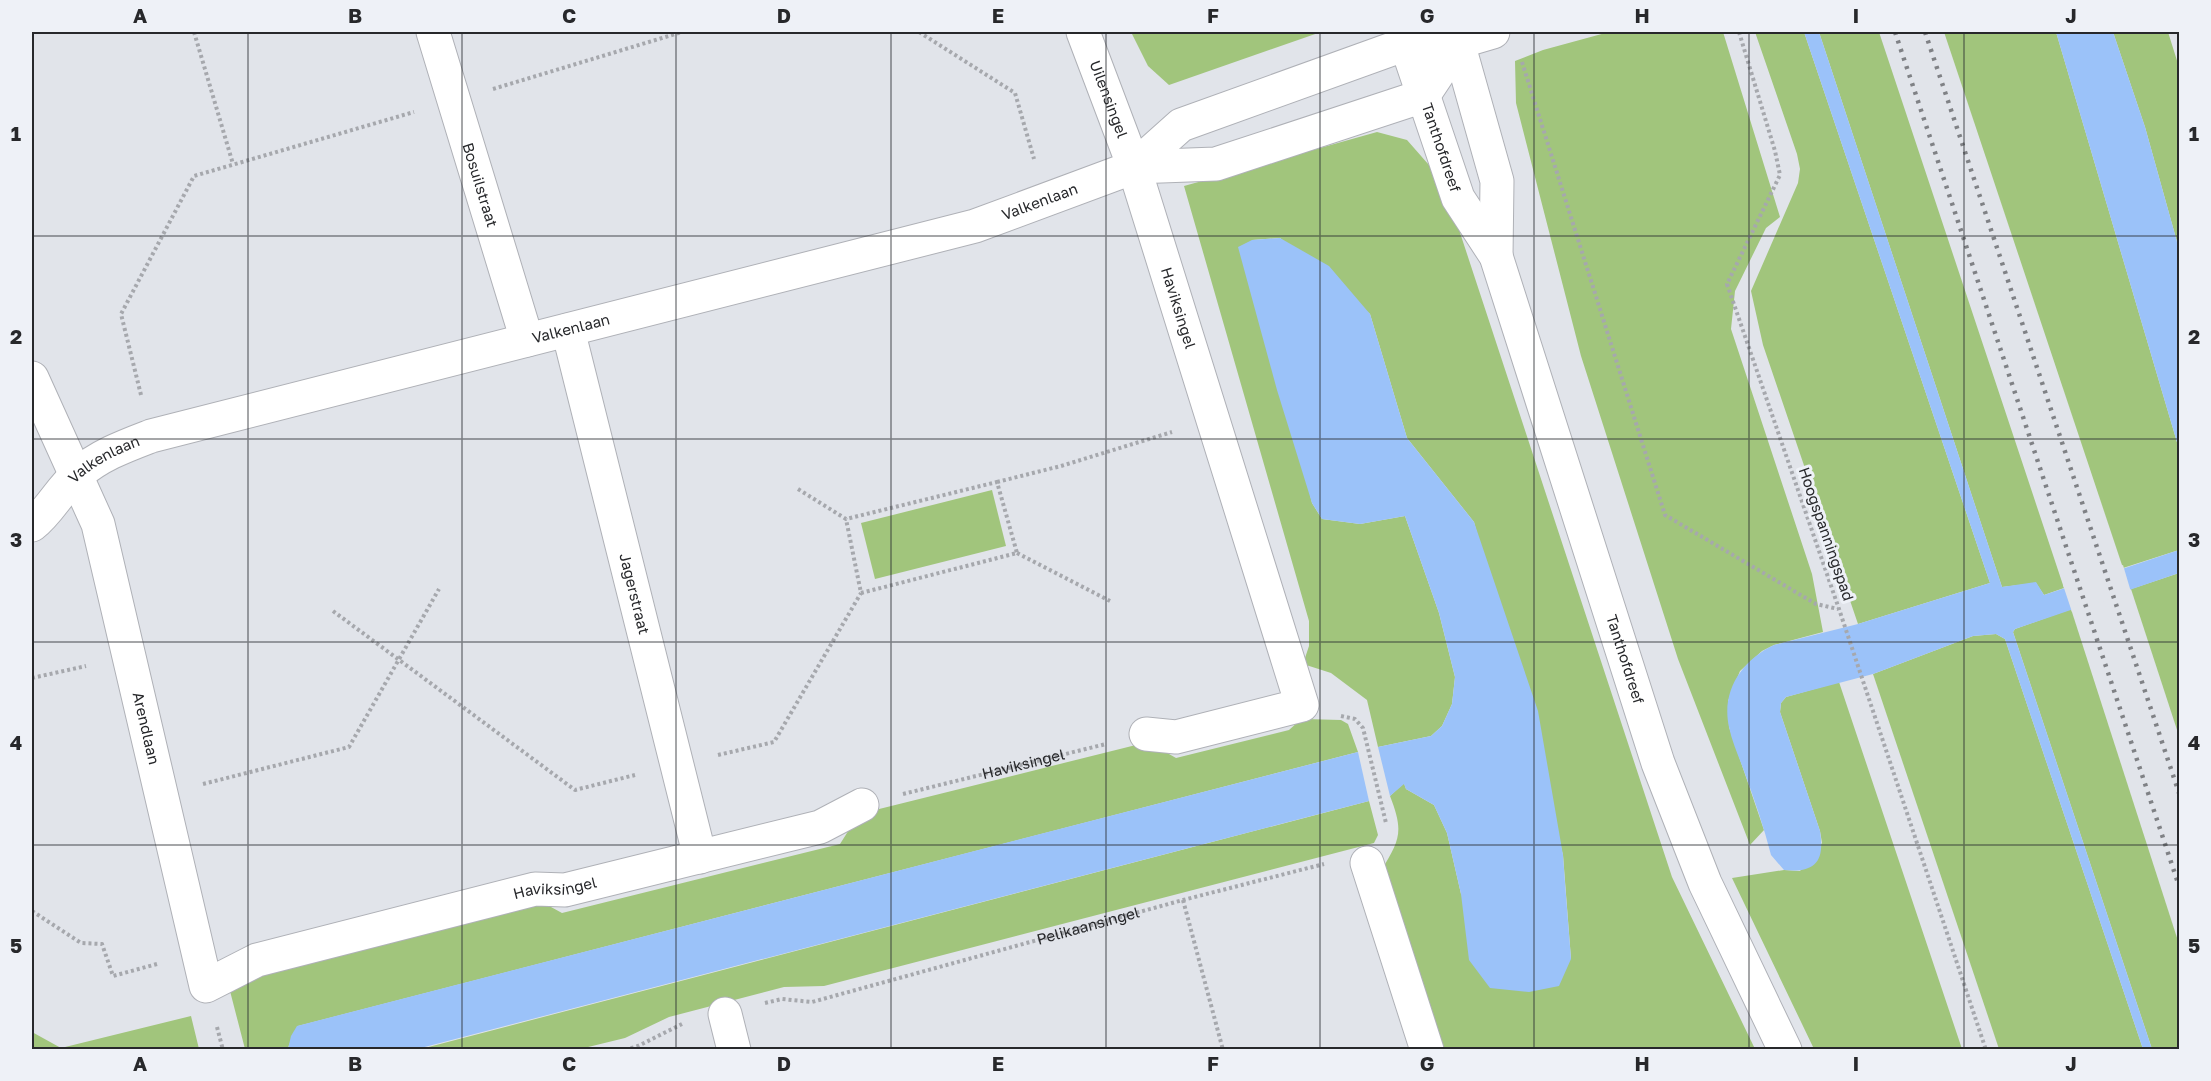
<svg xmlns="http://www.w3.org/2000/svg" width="2211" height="1081" font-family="'Golos Text',sans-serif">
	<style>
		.green { fill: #a1c57c }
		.water { fill: #9bc2f9 }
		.pier { fill: #e1e4ea }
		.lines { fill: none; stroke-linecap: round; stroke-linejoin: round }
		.minor-casing { stroke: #afb1b7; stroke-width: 35 }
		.tertiary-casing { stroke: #afb1b7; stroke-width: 35 }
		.path { stroke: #a6a8ad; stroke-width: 4; stroke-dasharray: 3 3; stroke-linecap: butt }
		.minor { stroke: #fff; stroke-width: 33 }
		.tertiary { stroke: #fff; stroke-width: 33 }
		.rail { stroke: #7f8185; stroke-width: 4.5; stroke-dasharray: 3 6; stroke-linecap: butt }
		.grid { fill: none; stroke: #27282b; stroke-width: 1.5; stroke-opacity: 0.55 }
		.labels { text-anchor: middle; stroke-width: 6; stroke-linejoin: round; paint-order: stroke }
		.street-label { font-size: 15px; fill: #27282b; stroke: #eef1f7 }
		.neatline { fill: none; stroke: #27282b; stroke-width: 2 }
		.grid-label { font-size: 20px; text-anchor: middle; font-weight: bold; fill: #27282b }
	</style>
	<rect width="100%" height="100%" fill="#e1e4ea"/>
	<g class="green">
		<path d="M 1131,32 L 1321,32 L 1169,85 L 1148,66 Z"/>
		<path d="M 1609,32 L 1723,32 L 1780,217 L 1766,228 L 1735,291 L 1731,329 L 1812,574 L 1823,632 L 1774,645 L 1762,651 L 1740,671 L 1728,701 L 1729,727 L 1764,830 L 1750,845 L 1678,659 L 1581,356 L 1516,103 L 1515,61 L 1543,50 Z"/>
		<path d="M 1755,32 L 1804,32 L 1990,583 L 1858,624 L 1763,345 L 1751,291 L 1798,183 L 1800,169 L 1797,154 Z"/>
		<path d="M 1819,32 L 1879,32 L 2064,588 L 2044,595 L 2036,583 L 2002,587 Z"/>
		<path d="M 1944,32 L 2056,32 L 2179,449 L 2179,550 L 2123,568 Z"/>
		<path d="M 2113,32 L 2168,32 L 2179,67 L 2179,249 L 2145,127 Z"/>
		<path d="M 1377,132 L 1407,140 L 1443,181 L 1672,877 L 1755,1049 L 1438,1049 L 1381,871 C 1400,839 1404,832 1390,796 L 1404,783 L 1406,789 L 1434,805 L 1447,833 L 1461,894 L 1571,959 L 1563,855 L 1474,522 L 1407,438 L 1370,314 L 1280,238 L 1252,240 L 1312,503 L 1322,519 L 1360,524 L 1405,516 L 1439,613 L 1455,677 L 1452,704 L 1442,726 L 1431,736 L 1378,747 L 1367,700 L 1331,673 L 1303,664 L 1309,646 L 1309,621 L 1184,186 Z"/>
		<path d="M 992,490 L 1006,546 L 875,579 L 861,523 Z"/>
		<path d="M 2179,573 L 2179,736 L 2131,589 Z"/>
		<path d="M 2071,609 L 2179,944 L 2179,1049 L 2152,1049 L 2013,632 L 2015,629 Z"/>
		<path d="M 1996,634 L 2005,639 L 2143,1049 L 1999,1049 L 1873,674 L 1973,636 Z"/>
		<path d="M 1839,682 L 1962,1049 L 1814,1049 L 1732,878 L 1784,870 L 1800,871 L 1822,843 L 1820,831 L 1780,712 L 1781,703 L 1786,697 Z"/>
		<path d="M 1304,719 L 1341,720 L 1348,724 L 1358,752 L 298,1026 L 289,1045 L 288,1049 L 245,1049 L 230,991 L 261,972 L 540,901 L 562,913 L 840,844 L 859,814 L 1148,742 L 1176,758 L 1289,730 L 1298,722 Z"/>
		<path d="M 1369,801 L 1378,835 L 1374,843 L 824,986 L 784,987 L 669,1017 L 625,1038 L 580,1049 L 417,1050 Z"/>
		<path d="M 191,1016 L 199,1049 L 32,1049 L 32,1032 L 61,1048 Z"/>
	</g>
	<g class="water">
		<path d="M 1804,32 L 1819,32 L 2002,587 L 2036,582 L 2044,595 L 2179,550 L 2179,573 L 2015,629 L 2013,632 L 2152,1049 L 2143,1049 L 2005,639 L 1996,634 L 1973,636 L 1873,674 L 1786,697 L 1781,703 L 1780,712 L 1820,831 C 1825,862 1815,873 1784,870 L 1771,855 C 1764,827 1754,799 1744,771 C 1739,757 1732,742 1729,727 C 1721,691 1742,660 1774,645 L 1858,624 L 1990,583 Z"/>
		<path d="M 2056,32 L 2113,32 L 2145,127 L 2179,249 L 2179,449 Z"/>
		<path d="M 1280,238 L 1329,266 L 1370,314 L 1407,438 L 1474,522 L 1538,711 L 1563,855 L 1565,883 L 1571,959 L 1559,986 L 1529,992 L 1490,988 L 1469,960 L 1461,894 L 1447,833 L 1434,805 L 1406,789 L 1404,784 L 1390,796 L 1378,747 L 1431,736 L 1442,726 L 1452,704 L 1455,677 L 1439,613 L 1405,516 L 1360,524 L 1322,519 L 1312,503 L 1277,390 L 1238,247 L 1252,240 Z"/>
		<path d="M 1358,752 L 1369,801 L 417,1049 L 288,1049 L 291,1036 L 297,1026 Z"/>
	</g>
	<path class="pier" d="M 2123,565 L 2131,592 L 2072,612 L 2063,585 Z"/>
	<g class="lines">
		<g class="minor-casing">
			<g id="minor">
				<path id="s3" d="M 433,32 L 527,340"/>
				<path id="s4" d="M 1083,32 L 1134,167 L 1302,705 L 1176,737 L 1146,734"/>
				<path d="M 1134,167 L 1181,125 L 1406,44 L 1459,42 L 1493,32"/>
				<path id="s5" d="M 568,330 L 700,857"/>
				<path id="s6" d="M 32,378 L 98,524 L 206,986 L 257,960 L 535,889 L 565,890 L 820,827 L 862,805"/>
				<path id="s7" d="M 32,525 C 50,511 60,489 78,474 C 100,455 125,446 151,436 L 975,226 L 1134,167 L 1216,164 L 1423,96 L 1459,42"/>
				<path d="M 1367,863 L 1427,1050"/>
				<path d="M 725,1014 L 734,1050"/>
			</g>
		</g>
		<g class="tertiary-casing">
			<g id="tertiary">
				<path id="s8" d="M 1402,32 L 1458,198 L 1496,256 L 1658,763 L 1705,883 L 1785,1050"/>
				<path d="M 1455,32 L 1497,181 L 1496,256"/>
			</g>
		</g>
		<g class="path">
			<path d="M 194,32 L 233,164"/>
			<path d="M 919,32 L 1015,93 L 1034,159"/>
			<path d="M 1739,32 L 1775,151 L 1780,175 L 1727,284 L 1839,609 L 1986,1050"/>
			<path d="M 1522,62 L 1665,515 L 1816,604 L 1838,609"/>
			<path d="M 493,89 L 682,32"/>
			<path d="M 141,395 L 121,314 L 194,176 L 414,112"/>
			<path d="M 997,482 L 1061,466 L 1172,432"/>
			<path d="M 798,489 L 846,519 L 997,482 L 1017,553 L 861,593 L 846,519"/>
			<path d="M 1017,553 L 1110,601"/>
			<path d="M 333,611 L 575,790 L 635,775"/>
			<path d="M 32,678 L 86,666"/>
			<path d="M 1341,716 L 1355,719 L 1363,728 L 1386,823"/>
			<path d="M 718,755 L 774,742 L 861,593"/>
			<path d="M 203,784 L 349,747 L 439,589"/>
			<path id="s1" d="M 903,794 L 1106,744"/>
			<path d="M 1183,900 L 1223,1050"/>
			<path d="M 32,911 L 81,943 L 102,944 L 113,976 L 157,964"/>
			<path id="s2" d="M 765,1003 L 782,999 L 812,1002 L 1183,900 L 1324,864"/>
			<path d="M 217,1027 L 223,1050"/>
			<path d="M 625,1050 L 638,1046 L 682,1024"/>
		</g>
		<use href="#minor" class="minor"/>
		<use href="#tertiary" class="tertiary"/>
		<g class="rail">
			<path d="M 1895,32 L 2180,889"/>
			<path d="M 1925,32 L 2180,796"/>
		</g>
	</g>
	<path class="grid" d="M 248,32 L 248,1050M 462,32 L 462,1050M 676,32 L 676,1050M 891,32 L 891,1050M 1106,32 L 1106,1050M 1320,32 L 1320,1050M 1534,32 L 1534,1050M 1749,32 L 1749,1050M 1964,32 L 1964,1050M 32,236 L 2180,236M 32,439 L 2180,439M 32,642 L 2180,642M 32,845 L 2180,845"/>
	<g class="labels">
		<g class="street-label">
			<text dy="5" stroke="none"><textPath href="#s4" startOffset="72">Uilensingel</textPath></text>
			<text dy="5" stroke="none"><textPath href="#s8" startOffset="122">Tanthofdreef</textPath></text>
			<text dy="5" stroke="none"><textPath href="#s3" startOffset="160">Bosuilstraat</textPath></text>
			<text dy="5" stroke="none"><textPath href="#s7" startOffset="1071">Valkenlaan</textPath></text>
			<text dy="5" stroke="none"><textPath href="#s4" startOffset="292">Haviksingel</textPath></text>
			<text dy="5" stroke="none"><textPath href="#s7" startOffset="585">Valkenlaan</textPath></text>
			<text dy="5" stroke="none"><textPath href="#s7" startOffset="99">Valkenlaan</textPath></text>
			<text transform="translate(1826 534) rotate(71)" y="5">Hoogspanningspad</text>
			<text dy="5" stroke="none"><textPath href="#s5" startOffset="272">Jagerstraat</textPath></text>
			<text dy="5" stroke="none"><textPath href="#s8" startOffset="668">Tanthofdreef</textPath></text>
			<text dy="5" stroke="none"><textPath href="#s6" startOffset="370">Arendlaan</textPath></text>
			<text dy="5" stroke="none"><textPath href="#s1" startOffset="124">Haviksingel</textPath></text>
			<text dy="5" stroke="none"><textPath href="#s6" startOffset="999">Haviksingel</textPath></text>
			<text dy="5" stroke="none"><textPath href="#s2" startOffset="334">Pelikaansingel</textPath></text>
		</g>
	</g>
	<rect width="2211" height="1081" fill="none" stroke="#eef1f7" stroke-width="66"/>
	<rect x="33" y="33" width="2145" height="1015" class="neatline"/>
	<g class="grid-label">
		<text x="140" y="23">A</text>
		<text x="355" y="23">B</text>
		<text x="569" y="23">C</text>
		<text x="784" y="23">D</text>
		<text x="998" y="23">E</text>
		<text x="1213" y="23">F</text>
		<text x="1427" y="23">G</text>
		<text x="1642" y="23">H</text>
		<text x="1856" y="23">I</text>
		<text x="2071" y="23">J</text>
		<text x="16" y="141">1</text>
		<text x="2194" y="141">1</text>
		<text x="16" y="344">2</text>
		<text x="2194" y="344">2</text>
		<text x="16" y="547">3</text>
		<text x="2194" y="547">3</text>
		<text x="16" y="750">4</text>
		<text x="2194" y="750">4</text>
		<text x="16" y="953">5</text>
		<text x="2194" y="953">5</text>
		<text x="140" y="1071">A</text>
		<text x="355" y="1071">B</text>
		<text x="569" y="1071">C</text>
		<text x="784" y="1071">D</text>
		<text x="998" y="1071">E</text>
		<text x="1213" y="1071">F</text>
		<text x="1427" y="1071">G</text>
		<text x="1642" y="1071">H</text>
		<text x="1856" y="1071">I</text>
		<text x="2071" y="1071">J</text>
	</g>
</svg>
